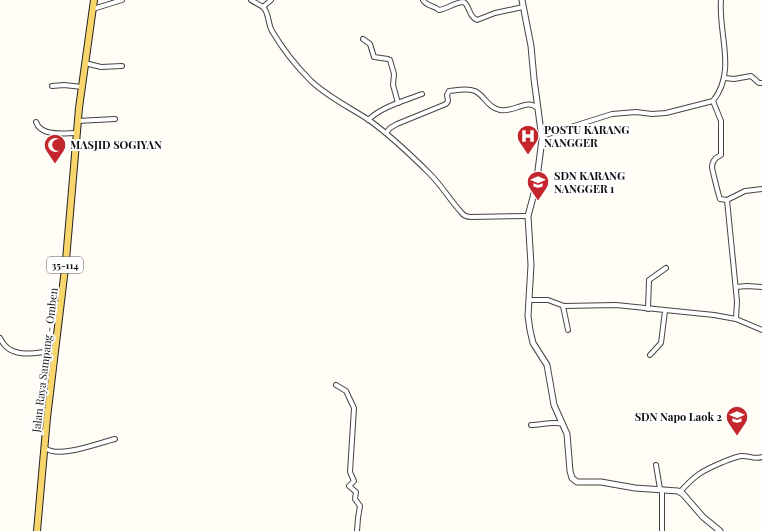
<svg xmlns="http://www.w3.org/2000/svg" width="762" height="531" font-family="'Playfair Display',serif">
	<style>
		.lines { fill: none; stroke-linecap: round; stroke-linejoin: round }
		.minor-casing { stroke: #444; stroke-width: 6 }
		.tertiary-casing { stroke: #444; stroke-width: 7 }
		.primary-casing { stroke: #222; stroke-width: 8 }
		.minor { stroke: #fff; stroke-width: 4 }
		.tertiary { stroke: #fff; stroke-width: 5 }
		.primary { stroke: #f9d66b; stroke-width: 6 }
		.labels { text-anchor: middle; stroke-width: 4; stroke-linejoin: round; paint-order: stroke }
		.shield { fill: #fff; stroke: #585858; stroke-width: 1 }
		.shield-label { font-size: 10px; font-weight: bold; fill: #111 }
		.poi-label { font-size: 11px; font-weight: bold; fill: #111; stroke: #fff; text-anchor: start }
		.street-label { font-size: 11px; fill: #111; stroke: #fff }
	</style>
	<rect width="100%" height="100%" fill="#fffdf5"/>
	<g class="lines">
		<g class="minor-casing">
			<g id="minor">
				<path d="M 251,0 C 255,3 261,5 264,8 C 269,14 268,24 272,31 C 282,48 297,67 311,81 C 328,97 349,107 369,120 C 391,136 411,155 430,174 C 442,186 450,200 461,212 C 463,215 467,217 471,217 L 528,216"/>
				<path d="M 423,0 C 427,7 434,5 439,10 C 448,9 454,2 464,2 C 470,7 469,17 477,20 L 495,13 L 523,7"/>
				<path d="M 721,0 C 718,34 737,71 713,101 L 721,121 L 721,155 L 716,158 C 714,160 712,164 712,167 C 712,169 719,197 720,199 L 727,200 L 745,191 L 762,189"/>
				<path d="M 263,7 L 271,0"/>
				<path d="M 93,9 L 122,0"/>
				<path d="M 363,39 L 370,44 L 374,57 L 388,59 L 390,60 L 394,74 L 393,85 L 398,103"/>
				<path d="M 85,63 L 101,67 L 122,66"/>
				<path d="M 725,78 L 734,79 L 751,76 L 759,83 L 762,83"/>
				<path d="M 52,86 L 64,85 L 82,87"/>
				<path d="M 368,120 C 383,106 404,101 422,94"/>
				<path d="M 77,121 L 115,119"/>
				<path d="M 36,122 C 41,137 64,133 76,133"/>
				<path d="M 386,133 L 390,128 L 397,124 L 446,104 L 448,101 L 447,95 L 449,91 C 458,90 467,88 475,91 C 485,96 488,108 500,110 C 514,113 528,97 538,109"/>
				<path d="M 542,136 L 612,114 L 636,112 L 652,114 L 666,113 L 713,101"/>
				<path d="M 727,200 L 737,301 L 736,319"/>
				<path d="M 736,287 L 747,286 L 762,287"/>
				<path d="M 529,300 L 548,300 L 564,306 L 616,305 L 714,315 L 736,319 L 762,330"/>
				<path d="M 563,306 L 568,330"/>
				<path d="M 648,309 L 649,280 L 666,268"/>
				<path d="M 0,338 C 11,361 35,352 55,351"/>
				<path d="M 650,355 L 661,343 L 665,311"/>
				<path d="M 336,385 L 346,391 L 354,408 L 350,472 L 354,481 L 349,486 L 356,492 L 355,499 L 360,506 L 358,518 L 357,531"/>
				<path d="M 531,425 C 541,425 553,421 563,424"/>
				<path d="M 45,448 C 59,459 98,443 115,439"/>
				<path d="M 656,465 L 660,489"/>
				<path d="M 662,490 L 662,531"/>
				<path d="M 680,492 C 696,474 702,471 723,462 C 728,460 735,457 741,456 C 748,455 754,460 762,457"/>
			</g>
		</g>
		<g class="tertiary-casing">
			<path id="tertiary" d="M 522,0 L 531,46 L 534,79 L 542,139 L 536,186 L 528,216 L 531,265 L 528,316 L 530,330 L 533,343 L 547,365 L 554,405 L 567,434 L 570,471 L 572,478 L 577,482 L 601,482 L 635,488 L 678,491 L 683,494 L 703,517 L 720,531"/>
		</g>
		<g class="primary-casing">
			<path id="primary" d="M 37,531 L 47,418 L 66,260 L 79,108 L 94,0"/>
		</g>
		<use href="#minor" class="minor"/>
		<use href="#tertiary" class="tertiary"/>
		<use href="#primary" class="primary"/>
	</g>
	<defs>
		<g id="hospital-pin" transform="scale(1.15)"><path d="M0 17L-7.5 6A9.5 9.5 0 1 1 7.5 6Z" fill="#c4262e" stroke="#fff"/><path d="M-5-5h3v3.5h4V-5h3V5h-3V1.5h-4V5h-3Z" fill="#fff"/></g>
		<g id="mosque-pin" transform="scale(1.15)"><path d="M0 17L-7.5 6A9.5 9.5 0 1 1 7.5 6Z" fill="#c4262e" stroke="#fff"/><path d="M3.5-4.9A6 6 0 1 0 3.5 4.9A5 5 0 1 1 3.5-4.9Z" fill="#fff"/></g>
		<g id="school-pin" transform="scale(1.15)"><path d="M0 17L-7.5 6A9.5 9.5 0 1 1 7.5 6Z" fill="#c4262e" stroke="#fff"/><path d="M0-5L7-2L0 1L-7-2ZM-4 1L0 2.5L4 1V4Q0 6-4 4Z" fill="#fff"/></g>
	</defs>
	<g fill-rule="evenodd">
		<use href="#hospital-pin" x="528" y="136"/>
		<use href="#mosque-pin" x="55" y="145"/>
		<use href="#school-pin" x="538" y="182"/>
		<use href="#school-pin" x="737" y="417"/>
	</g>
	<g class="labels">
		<rect class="shield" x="47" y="257" width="36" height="16" rx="3"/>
		<g class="shield-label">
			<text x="65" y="269">35-114</text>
		</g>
		<g class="poi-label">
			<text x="544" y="134">POSTU KARANG<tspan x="544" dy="13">NANGGER</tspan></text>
			<text x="70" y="149">MASJID SOGIYAN</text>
			<text x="554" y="180">SDN KARANG<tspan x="554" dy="13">NANGGER 1</tspan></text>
			<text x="722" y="421" text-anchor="end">SDN Napo Laok 2</text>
		</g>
		<g class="street-label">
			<text transform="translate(45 360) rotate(-83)" y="4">Jalan Raya Sampang - Omben</text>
		</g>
	</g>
</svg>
